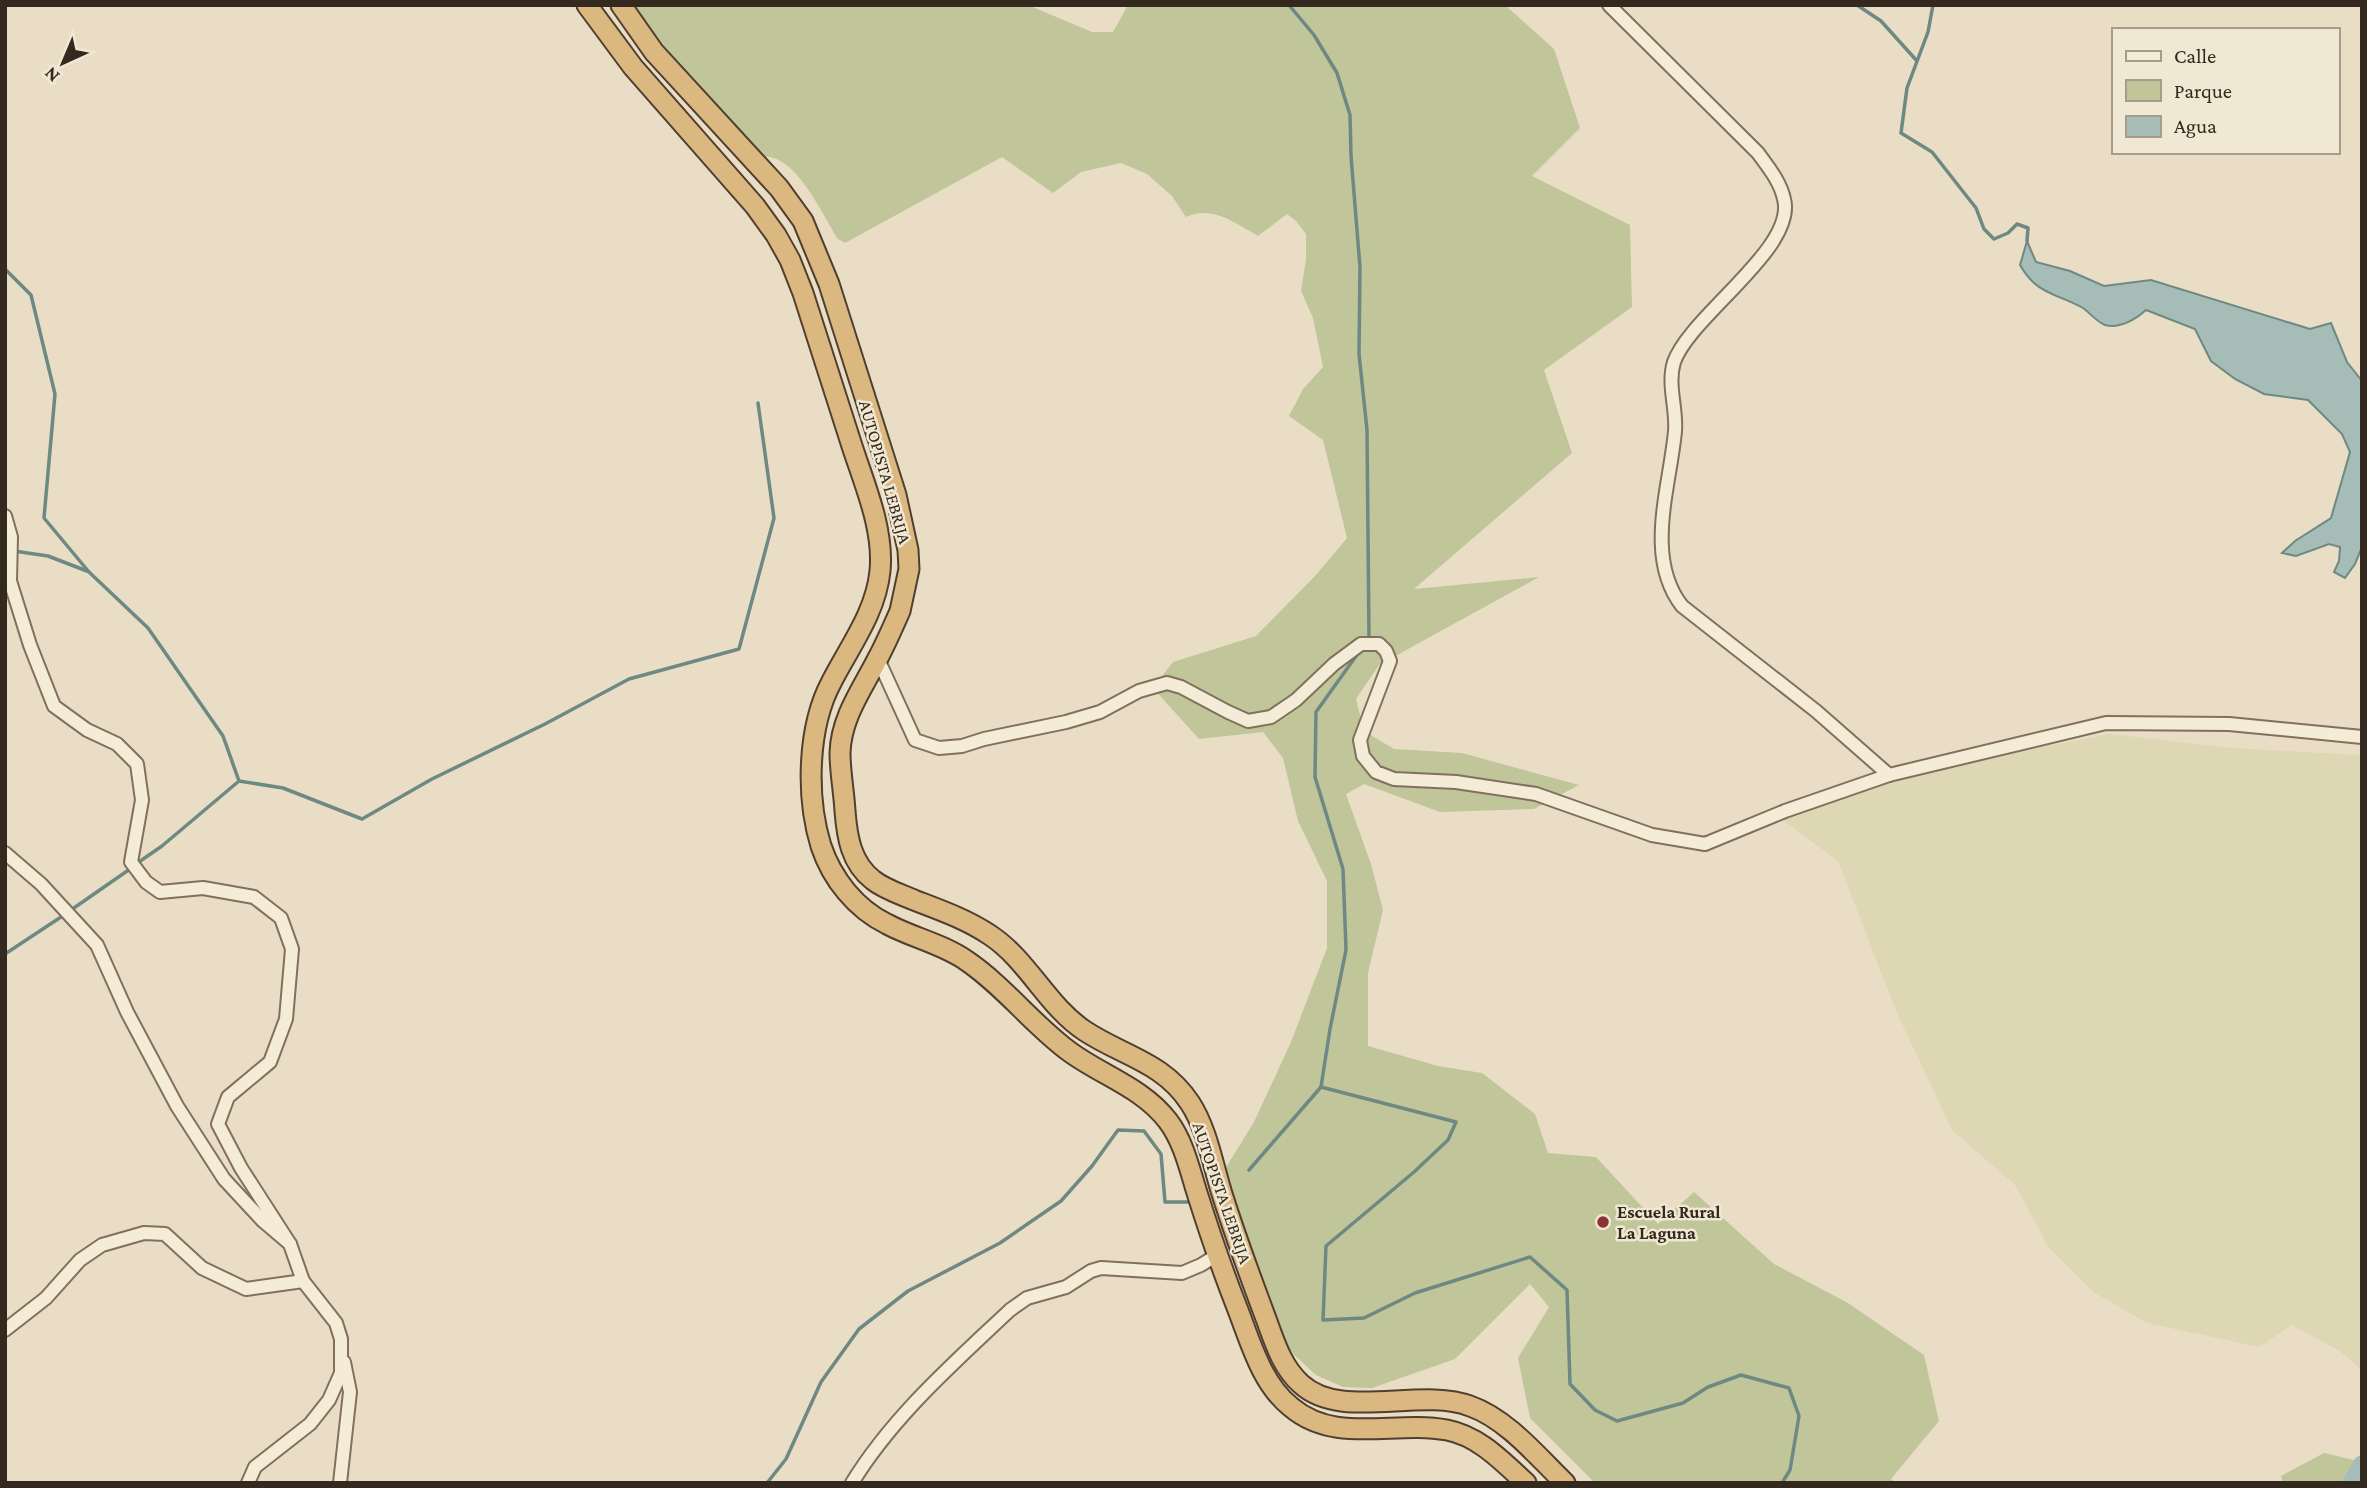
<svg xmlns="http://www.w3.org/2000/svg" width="2367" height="1488" font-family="'Crimson Pro',serif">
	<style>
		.farmland { fill: #ddd7b3 }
		.green { fill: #c0c59a }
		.water { fill: #a6bcb6; stroke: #6e8983; stroke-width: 2 }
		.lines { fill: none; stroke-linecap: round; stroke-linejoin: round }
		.stream { stroke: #6e8983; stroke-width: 3.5 }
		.river { stroke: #a6bcb6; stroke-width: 19 }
		.minor-casing { stroke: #81705d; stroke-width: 16 }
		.trunk-casing { stroke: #503f31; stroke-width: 23 }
		.minor { stroke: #f4ecd7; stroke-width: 12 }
		.trunk { stroke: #dbb880; stroke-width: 19 }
		.poi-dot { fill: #893435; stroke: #f1e8d3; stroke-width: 2.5 }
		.labels { text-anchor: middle; stroke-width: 5; stroke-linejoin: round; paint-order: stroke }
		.street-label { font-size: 18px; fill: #33291f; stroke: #f1e8d3 }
		.poi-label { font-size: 18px; font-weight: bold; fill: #33291f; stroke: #f1e8d3; text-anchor: start }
	</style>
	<rect width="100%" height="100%" fill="#e9dec5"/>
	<path class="farmland" d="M 2110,734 L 2234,748 L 2359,755 L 2362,758 L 2362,1370 L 2338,1350 L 2292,1325 L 2259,1347 L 2147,1323 L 2093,1292 L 2049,1248 L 2015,1185 L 1952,1130 L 1896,1011 L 1838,861 L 1780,818 L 1943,766 Z"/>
	<g class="green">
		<path d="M 622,5 L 1028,5 L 1092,32 L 1113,32 L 1128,5 L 1505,5 L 1554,49 L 1580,128 L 1532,176 L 1630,225 L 1632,307 L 1544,370 L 1572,453 L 1414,589 L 1539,577 L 1379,665 L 1356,699 L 1364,731 L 1394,749 L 1462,753 L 1579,785 L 1534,809 L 1440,812 L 1364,784 L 1346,794 L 1371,864 L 1383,910 L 1368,973 L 1368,1046 L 1438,1066 L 1482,1073 L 1535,1114 L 1548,1153 L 1596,1157 L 1658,1224 L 1694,1192 L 1774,1264 L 1848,1303 L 1924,1355 L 1939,1421 L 1891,1479 L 1896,1483 L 1595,1483 L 1530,1418 L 1518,1358 L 1549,1307 L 1530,1284 L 1455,1359 L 1372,1388 L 1343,1387 L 1316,1375 L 1291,1352 L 1274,1325 L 1225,1169 L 1254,1122 L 1291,1042 L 1327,948 L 1327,881 L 1298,821 L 1283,758 L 1263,732 L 1199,739 L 1153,688 L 1173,662 L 1256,636 L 1315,576 L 1347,538 L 1323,440 L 1289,416 L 1303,389 L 1323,367 L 1313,318 L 1301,291 L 1306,260 L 1306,234 L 1296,221 L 1287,214 L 1258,236 C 1235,223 1212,205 1186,217 L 1172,196 L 1147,174 L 1121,163 L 1081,172 L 1053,193 L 1002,157 L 845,243 L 838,239 C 822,214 791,143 755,159 Z"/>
		<path d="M 2324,1453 L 2362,1462 L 2362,1483 L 2283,1483 L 2281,1476 Z"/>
	</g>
	<path class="water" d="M 2027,241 L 2036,262 L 2070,271 L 2104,286 L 2151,280 L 2310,329 L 2331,323 L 2347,362 L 2362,381 L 2362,547 L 2355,564 L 2345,578 L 2334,572 L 2339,561 L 2340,547 L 2329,544 L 2296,556 L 2282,553 L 2295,541 L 2331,518 L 2350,452 L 2342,434 L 2308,400 L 2264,394 L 2235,379 L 2211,361 L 2195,329 L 2146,310 C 2136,319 2120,329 2105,325 C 2097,322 2090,313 2083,308 C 2056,293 2037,295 2020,265 Z"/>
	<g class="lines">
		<g class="stream">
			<path d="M 1289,5 L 1314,35 L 1337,73 L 1350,115 L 1351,156 L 1360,267 L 1359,354 L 1367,430 L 1369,639"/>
			<path d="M 1857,5 L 1881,21 L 1917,61"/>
			<path d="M 1933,5 L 1928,32 L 1907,88 L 1901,133 L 1932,152 L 1976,208 L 1984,229 L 1994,239 L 2008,233 L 2017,224 L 2028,228 L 2027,241"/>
			<path d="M 5,269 L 31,295 L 55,394 L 44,518 L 89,572 L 148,628 L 223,736 L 239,781"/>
			<path d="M 14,551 L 48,556 L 87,571"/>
			<path d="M 136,864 L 162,846 L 239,781 L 283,788 L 362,819 L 432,779 L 545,724 L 629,679 L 739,649 L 774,518 L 758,403"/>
			<path d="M 71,910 L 130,869"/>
			<path d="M 5,954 L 64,915"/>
			<path d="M 1321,1087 L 1456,1122 L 1448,1140 L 1414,1172 L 1326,1246 L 1323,1320 L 1364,1318 L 1415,1293 L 1530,1257 L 1567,1290 L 1570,1384 L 1595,1410 L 1617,1421 L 1683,1403 L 1708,1387 L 1741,1375 L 1789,1388 L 1799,1416 L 1790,1470 L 1782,1483"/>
			<path d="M 1249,1170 L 1321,1087 L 1330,1029 L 1346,950 L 1343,869 L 1315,777 L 1316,712 L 1359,652"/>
			<path d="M 767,1483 L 786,1459 L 821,1382 L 859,1329 L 908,1291 L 1000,1243 L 1061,1201 L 1092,1166 L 1118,1130 L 1144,1131 L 1161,1154 L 1165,1202 L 1190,1202"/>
		</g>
		<path class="river" d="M 2352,1483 L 2362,1465"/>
		<g class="minor-casing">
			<g id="minor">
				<path d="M 1609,5 L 1758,153 C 1768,167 1780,181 1784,199 C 1797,248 1690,316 1674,362 C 1667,384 1677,409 1675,431 C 1670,487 1644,557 1682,606 L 1816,711 L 1889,775"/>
				<path d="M 5,516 L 11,537 L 10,581 L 30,645 L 54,706 L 87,730 L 117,744 L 137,764 L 142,800 L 131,862 L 146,882 L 160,892 L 203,888 L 254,897 L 281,918 L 292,949 L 286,1019 L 270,1062 L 228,1097 L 218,1124 L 241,1168 L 290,1244"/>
				<path d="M 878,659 L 915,740 L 939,748 L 962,746 L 984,739 L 1066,722 L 1100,712 L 1139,691 L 1167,683 L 1181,687 L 1228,712 L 1248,721 L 1271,717 L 1296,700 L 1334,664 L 1361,644 L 1379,644 L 1386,651 L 1390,661 L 1360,740 L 1363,756 L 1376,772 L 1394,779 L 1456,782 L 1536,794 L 1652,835 L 1705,844 L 1785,811 L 1889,775 L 2106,723 L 2229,724 L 2362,737"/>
				<path d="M 5,853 L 41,884 L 97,945 L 127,1012 L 177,1106 L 224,1179 L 263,1221 L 290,1244 L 303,1281 L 336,1323 L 341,1339 L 341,1373 L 329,1400 L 310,1424 L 255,1467 L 248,1483"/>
				<path d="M 5,1330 L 46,1298 L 80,1260 L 102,1245 L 144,1233 L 165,1234 L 202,1268 L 246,1289 L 303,1281"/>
				<path d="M 340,1483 L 350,1392 L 344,1362"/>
				<path d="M 852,1483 C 893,1416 954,1363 1010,1310 L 1027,1298 L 1066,1287 L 1091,1271 L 1101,1268 L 1182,1273 L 1201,1265 L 1217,1255"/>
			</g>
		</g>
		<g class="trunk-casing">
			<g id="trunk">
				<path d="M 587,5 L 633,67 L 755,206 L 776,235 L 790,260 L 803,293 C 819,344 836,395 852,446 C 865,486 884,529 880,571 C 876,612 850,646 832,681 C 807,727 806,797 821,846 C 832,879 856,909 887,924 C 913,938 943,944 967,961 C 1005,987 1033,1025 1070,1052 C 1103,1076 1143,1088 1168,1121 C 1184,1142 1190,1171 1198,1196 C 1210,1234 1223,1272 1238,1310 C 1251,1344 1262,1384 1291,1407 C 1336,1445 1394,1420 1447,1430 C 1479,1436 1503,1462 1526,1483"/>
				<path d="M 621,5 L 654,52 L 779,188 L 803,221 L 829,284 L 896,495 L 908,550 L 909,569 L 900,611 C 893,627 886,643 878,658 C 863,688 841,717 840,753 C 840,772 844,792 845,811 C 847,837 851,863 873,880 C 884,889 900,894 914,900 C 940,910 966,919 990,935 C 1028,960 1047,1006 1085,1031 C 1123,1056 1163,1062 1190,1103 C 1207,1129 1213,1165 1222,1194 C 1235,1235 1250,1276 1265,1316 C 1274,1340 1281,1366 1301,1384 C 1341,1421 1420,1387 1470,1406 C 1507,1419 1537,1456 1565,1483"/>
			</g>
		</g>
		<use href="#minor" class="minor"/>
		<use href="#trunk" class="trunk"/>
	</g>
	<circle class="poi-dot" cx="1603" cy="1222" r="7"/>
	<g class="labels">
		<g class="street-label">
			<text transform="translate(885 472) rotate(74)" y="6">AUTOPISTA LEBRIJA</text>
			<text transform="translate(1222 1193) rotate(71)" y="6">AUTOPISTA LEBRIJA</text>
		</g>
		<g class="poi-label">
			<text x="1617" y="1218">Escuela Rural<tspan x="1617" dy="21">La Laguna</tspan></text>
		</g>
	</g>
	<rect width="2367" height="1488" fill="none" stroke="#33291f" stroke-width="14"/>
	<rect x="2112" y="28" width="228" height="126" fill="#f1e8d3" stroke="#a59c8b" stroke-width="2"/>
	<rect x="2126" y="51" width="35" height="10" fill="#f4ecd7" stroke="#a59c8b" stroke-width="2"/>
	<text x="2174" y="63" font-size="21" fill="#33291f">Calle</text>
	<rect x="2126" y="80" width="35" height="21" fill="#c0c59a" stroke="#a59c8b" stroke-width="2"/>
	<text x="2174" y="98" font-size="21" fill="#33291f">Parque</text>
	<rect x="2126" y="116" width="35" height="21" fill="#a6bcb6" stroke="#a59c8b" stroke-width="2"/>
	<text x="2174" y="133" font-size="21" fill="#33291f">Agua</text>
	<g transform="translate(63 63) rotate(224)" stroke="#f1e8d3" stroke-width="5" paint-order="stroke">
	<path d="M0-5L12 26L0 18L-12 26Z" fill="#33291f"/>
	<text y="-10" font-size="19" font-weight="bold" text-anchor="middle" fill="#33291f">N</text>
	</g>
</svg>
